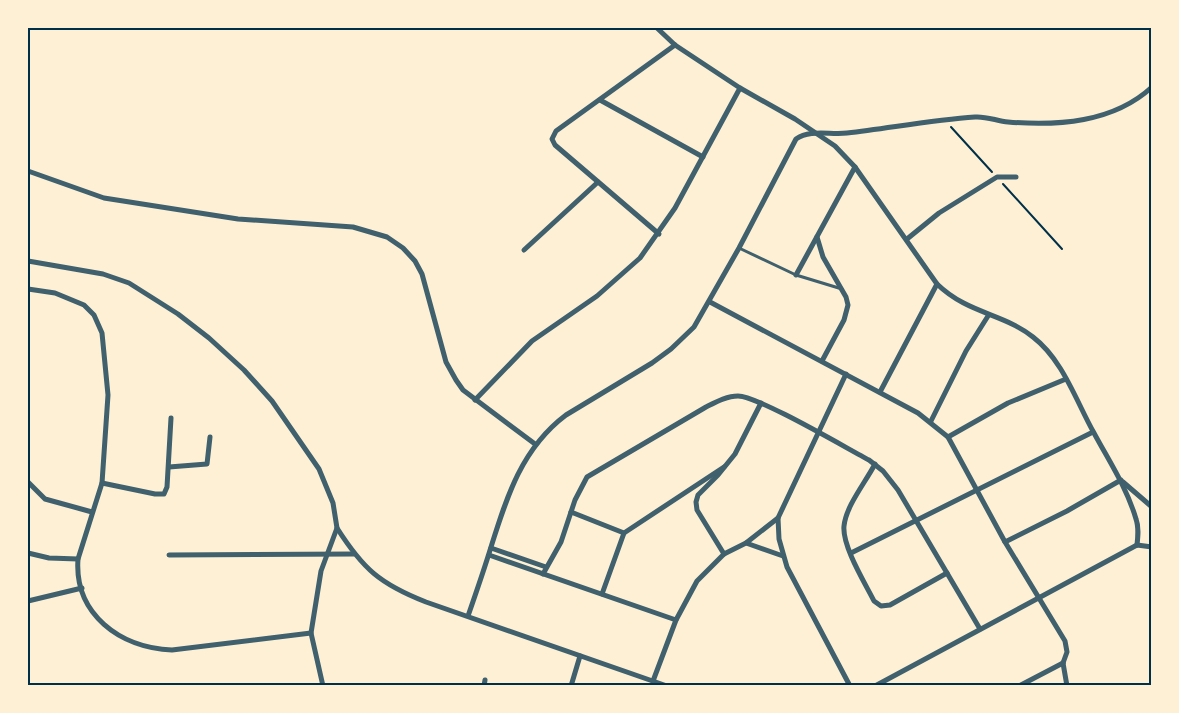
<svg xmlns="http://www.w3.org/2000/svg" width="1179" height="713" font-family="Barlow,sans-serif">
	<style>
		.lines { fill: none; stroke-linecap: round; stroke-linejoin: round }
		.path { stroke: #003049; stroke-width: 2 }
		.service { stroke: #3f606c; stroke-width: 3 }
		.minor { stroke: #3f606c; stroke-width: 5 }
		.neatline { fill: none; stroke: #003049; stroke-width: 2 }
	</style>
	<rect width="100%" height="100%" fill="#fdf0d5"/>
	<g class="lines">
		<g class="path">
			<path d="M 951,127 L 992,172"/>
			<path d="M 1003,184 L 1062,249"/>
		</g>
		<path class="service" d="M 739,248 L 796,275 L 842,289"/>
		<g class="minor">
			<path d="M 657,28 L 675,45 L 740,88 L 795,119 L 835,146 L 855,167 L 937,284 C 968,314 1003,313 1033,337 C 1063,360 1076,401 1094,433 C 1109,461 1127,488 1136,519 C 1139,527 1138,536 1137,545"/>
			<path d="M 600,100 L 703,157"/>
			<path d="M 28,171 L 104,198 L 238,219 L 353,227 L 387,237 L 403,248 L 415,261 L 422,274 L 446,362 L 456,380 L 463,390 L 535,444"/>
			<path d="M 659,234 L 555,145 L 552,139 L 556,131 L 675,45"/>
			<path d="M 817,237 L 823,257 L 846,297 L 848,305 L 844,320 L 822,361"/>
			<path d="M 907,239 L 939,213 L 997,177 L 1016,177"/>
			<path d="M 524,250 L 598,182"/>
			<path d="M 28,261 L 103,274 L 129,283 L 178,314 L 209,338 L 244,370 L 272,401 L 319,469 L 333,503 L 337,528 L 321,571 L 311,633 L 323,686"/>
			<path d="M 796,275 L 855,167"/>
			<path d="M 28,289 L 55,293 L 84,305 L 94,315 L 102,333 L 108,395 L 102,483 L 78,559 C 74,614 120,648 172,650 L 311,633"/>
			<path d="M 710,302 L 918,413 L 948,437 L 1005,542 L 1065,641 L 1067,652 L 1063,663"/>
			<path d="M 846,374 L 778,518 L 779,539 L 787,567 L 850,686"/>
			<path d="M 880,392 L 937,284"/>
			<path d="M 475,400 L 532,341 L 597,296 L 640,258 L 675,208 L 740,88"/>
			<path d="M 931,421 L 966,351 L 988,316"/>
			<path d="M 948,437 L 1008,403 L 1066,379"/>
			<path d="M 875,464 C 865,483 846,506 844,526 C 842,546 865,583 874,601 L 881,606 L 890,605 L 947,573"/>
			<path d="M 169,467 L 207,464 L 210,437"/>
			<path d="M 28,482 L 45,499 L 92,512"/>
			<path d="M 1123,482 L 1152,507"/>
			<path d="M 102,483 L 155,494 L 164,494 L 167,487 L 171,418"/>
			<path d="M 571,512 L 624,533"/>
			<path d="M 337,528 C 363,569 380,584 426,602 L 667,686"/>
			<path d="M 1005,542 L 1067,511 L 1121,480"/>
			<path d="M 746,543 L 783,556"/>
			<path d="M 1137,545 L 1152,547"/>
			<path d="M 491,548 L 546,567"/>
			<path d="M 28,553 L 49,558 L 78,559"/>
			<path d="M 851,553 L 1093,432"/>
			<path d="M 724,554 L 697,510 L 696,502 L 698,495 L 718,475 L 735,454 L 761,403"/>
			<path d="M 169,555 L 354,554"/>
			<path d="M 489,555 L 676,620"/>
			<path d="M 543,574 L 561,542 L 575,500 L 587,477 L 706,407 C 716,402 727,396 738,396 C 758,396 846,448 869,460 L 883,471 L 898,490 L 980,629"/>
			<path d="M 602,594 L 624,533 L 724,467"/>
			<path d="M 28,601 L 82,588"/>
			<path d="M 468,616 C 476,593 484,570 491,547 C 507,496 522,448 566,415 L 652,363 L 671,349 L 694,327 L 739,248 L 796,139 C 810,129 830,135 847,133 C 890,128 932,120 975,117 C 986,116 997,121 1008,122 C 1057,126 1113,123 1152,87"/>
			<path d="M 1063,663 L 1067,686"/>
			<path d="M 653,681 L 676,620 L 697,581 L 724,554 L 746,543 L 778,518"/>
			<path d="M 484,686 L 485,680"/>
			<path d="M 571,686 L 580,656"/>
			<path d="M 875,686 L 1137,545"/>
			<path d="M 1019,686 L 1063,663"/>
		</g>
	</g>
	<rect width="1179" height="713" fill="none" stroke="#fdf0d5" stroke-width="58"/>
	<rect x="29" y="29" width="1121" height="655" class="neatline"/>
</svg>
